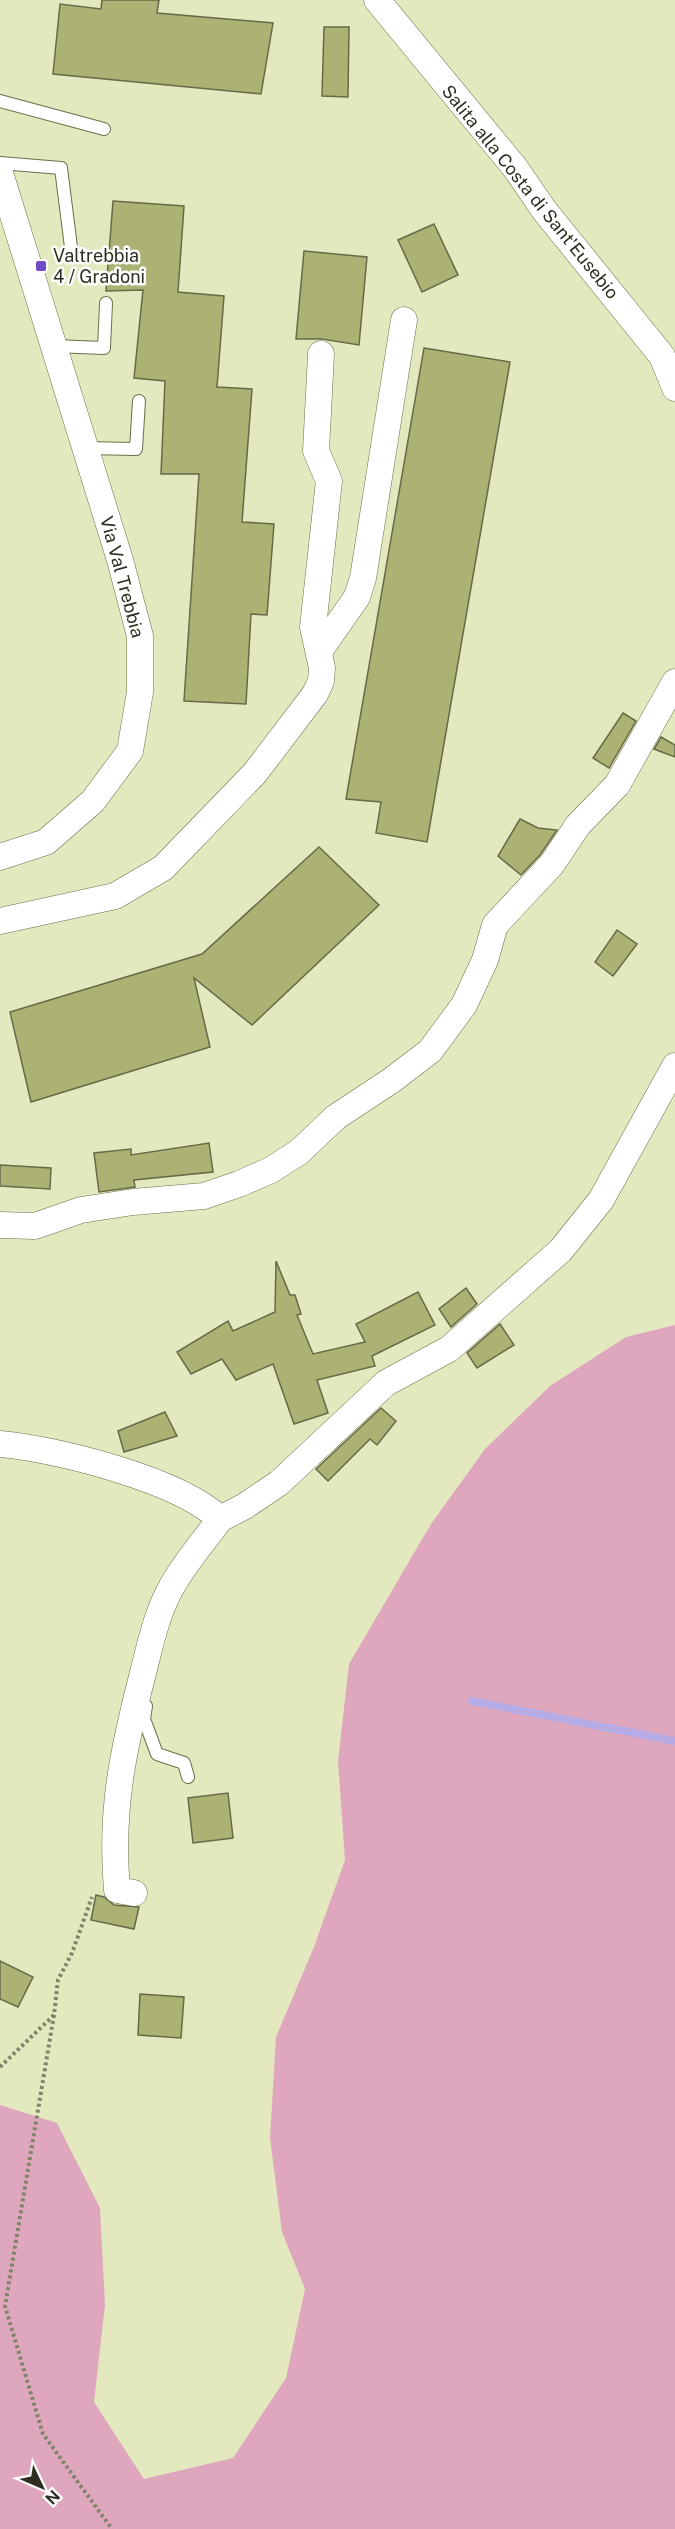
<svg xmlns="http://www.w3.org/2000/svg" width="675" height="2529" font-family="'Public Sans',sans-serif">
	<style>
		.green { fill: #dfa7bd }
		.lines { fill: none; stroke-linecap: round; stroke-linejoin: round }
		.stream { stroke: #b6abe5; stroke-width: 8 }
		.building { fill: #acb274; stroke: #666a46; stroke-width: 1.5 }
		.lane-casing { stroke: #6c704b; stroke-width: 14 }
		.street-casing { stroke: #6c704b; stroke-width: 27 }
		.path { stroke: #818469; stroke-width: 4; stroke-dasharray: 3 3; stroke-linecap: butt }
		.lane { stroke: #fff; stroke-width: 12 }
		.street { stroke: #fff; stroke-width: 26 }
		.poi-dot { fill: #704bc4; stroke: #fff; stroke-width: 2 }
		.labels { text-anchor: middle; stroke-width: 5; stroke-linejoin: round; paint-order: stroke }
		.street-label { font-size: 18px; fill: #2d2e1f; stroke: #fff }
		.poi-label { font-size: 18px; fill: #2d2e1f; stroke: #fff; text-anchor: start }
	</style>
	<rect width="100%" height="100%" fill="#e3e8bf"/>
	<path class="green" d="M 675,1325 L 675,2529 L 0,2529 L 0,2105 L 57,2123 L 100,2208 L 105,2305 L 94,2402 L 144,2479 L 233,2458 L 286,2378 L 305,2289 L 282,2232 L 270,2138 L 276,2037 L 314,1947 L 345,1860 L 338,1761 L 349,1664 L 431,1524 L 485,1449 L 550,1386 L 626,1337 Z"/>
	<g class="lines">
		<path class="stream" d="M 472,1701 L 675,1741"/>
	</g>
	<g class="building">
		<path d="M 102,0 L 159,0 L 157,13 L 273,23 L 261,94 L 53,74 L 60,4 L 101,9 Z"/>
		<path d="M 324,27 L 349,27 L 348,97 L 322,96 Z"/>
		<path d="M 113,201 L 184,206 L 178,292 L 224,296 L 217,387 L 252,389 L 242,522 L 274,524 L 267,615 L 251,614 L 246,704 L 184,701 L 199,474 L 161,474 L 165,381 L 134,378 L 143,290 L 106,291 Z"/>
		<path d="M 434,224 L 458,275 L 422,292 L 398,240 Z"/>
		<path d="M 304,251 L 367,257 L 359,345 L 322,339 L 296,339 Z"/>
		<path d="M 424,348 L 510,362 L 427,842 L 376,833 L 381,802 L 346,799 Z"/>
		<path d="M 623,713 L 636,721 L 609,768 L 593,758 Z"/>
		<path d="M 661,737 L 675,745 L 675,757 L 654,749 Z"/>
		<path d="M 520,819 L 538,828 L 557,830 L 540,855 L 521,875 L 498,856 Z"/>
		<path d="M 319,847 L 379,905 L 252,1025 L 194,978 L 210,1047 L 31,1102 L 10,1012 L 202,954 Z"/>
		<path d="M 617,930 L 637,944 L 613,976 L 595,962 Z"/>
		<path d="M 209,1143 L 213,1172 L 134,1180 L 135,1187 L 99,1192 L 94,1153 L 131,1149 L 131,1155 Z"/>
		<path d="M 0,1165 L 51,1168 L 50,1189 L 0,1186 Z"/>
		<path d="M 276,1261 L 290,1295 L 295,1295 L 301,1314 L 297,1315 L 313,1354 L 365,1342 L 356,1324 L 418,1292 L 435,1325 L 372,1356 L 375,1366 L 317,1380 L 328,1413 L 294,1424 L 273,1364 L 236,1380 L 222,1359 L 191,1374 L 177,1352 L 228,1321 L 233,1331 L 275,1312 Z"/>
		<path d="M 466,1288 L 477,1304 L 451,1327 L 439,1309 Z"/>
		<path d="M 500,1324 L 514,1345 L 477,1368 L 467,1353 Z"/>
		<path d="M 381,1408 L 396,1421 L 377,1445 L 370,1439 L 328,1481 L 316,1469 Z"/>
		<path d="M 165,1412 L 177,1436 L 124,1452 L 118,1431 Z"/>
		<path d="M 228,1793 L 233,1838 L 193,1843 L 188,1798 Z"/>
		<path d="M 96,1895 L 104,1897 L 114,1905 L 139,1907 L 134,1929 L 91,1920 Z"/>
		<path d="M 0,1961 L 33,1977 L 18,2007 L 0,1999 Z"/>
		<path d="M 140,1994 L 184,1997 L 181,2038 L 138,2035 Z"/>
	</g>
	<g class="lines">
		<g class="lane-casing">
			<g id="lane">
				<path d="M 0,101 L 104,129"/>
				<path d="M 0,163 L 61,168 L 72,255"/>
				<path d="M 53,346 L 104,348 L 106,303"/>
				<path d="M 85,448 L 136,449 L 139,401"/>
				<path d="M 146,1706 L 144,1719 L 157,1754 L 184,1763 L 188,1777"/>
			</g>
		</g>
		<g class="street-casing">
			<g id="street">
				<path d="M 377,0 L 516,169 L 544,210 L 662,356 L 675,388"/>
				<path d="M 0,173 L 120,560 L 140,636 L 140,692 L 130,751 L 93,801 L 46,842 L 0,857"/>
				<path d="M 320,650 L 357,597 L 363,578 L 404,320"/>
				<path d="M 0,921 L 115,896 L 163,868 L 255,773 L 315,694 L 321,681 L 322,668 L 313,627 L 329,481 L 316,451 L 321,354"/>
				<path d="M 0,1225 L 35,1226 L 81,1210 L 133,1202 L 204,1196 L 239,1184 L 271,1170 L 299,1152 L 336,1117 L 392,1080 L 430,1051 L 464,1005 L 485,960 L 495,925 L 552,864 L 578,825 L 617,785 L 675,682"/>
				<path d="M 0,1444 C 58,1450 178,1479 220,1519 L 245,1506 L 279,1483 L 386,1383 L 449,1349 L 561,1250 L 601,1200 L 675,1066"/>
				<path d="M 134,1893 L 117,1890 C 110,1810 123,1750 143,1673 C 150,1645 157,1612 172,1586 C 185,1563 204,1541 220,1519"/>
			</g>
		</g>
		<g class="path">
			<path d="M 54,2015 L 5,2306 L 43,2434 L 112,2529"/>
			<path d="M 0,2067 L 54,2015 L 58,1980 L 72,1953 L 92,1897"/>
		</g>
		<use href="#lane" class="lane"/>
		<use href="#street" class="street"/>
	</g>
	<rect class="poi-dot" x="35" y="260" width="12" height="12" rx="3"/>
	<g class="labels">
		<g class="street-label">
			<text transform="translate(530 192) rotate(51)" y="6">Salita alla Costa di Sant'Eusebio</text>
			<text transform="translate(122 577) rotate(75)" y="6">Via Val Trebbia</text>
		</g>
		<g class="poi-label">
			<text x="53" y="262">Valtrebbia<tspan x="53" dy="21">4 / Gradoni</tspan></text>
		</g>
	</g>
	<g transform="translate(42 2487) rotate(134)" stroke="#ffffff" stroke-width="4.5" paint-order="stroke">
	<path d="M0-4.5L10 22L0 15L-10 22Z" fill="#2d2e1f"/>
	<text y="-9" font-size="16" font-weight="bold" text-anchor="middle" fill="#2d2e1f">N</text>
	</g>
</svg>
